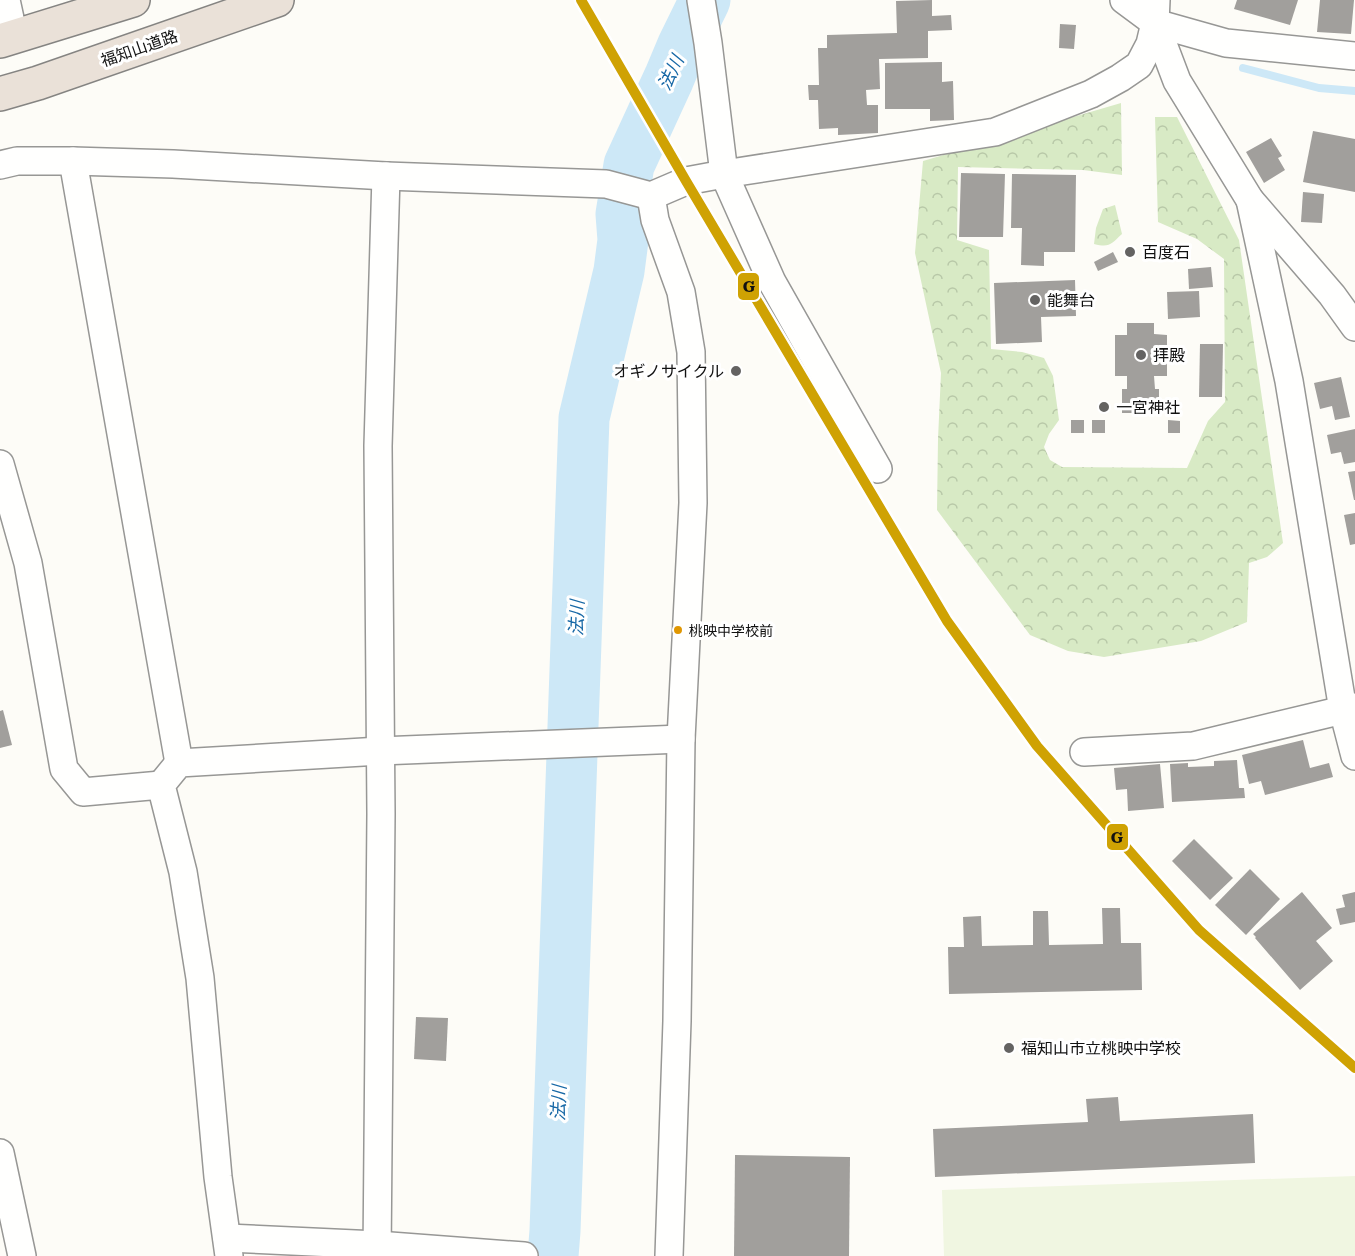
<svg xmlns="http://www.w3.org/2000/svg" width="1355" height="1256" font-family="'Roboto Serif','Noto Sans JP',serif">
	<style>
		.forest { fill: url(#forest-crowns) }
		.pitch { fill: #f0f6e1 }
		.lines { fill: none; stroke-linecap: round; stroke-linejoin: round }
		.stream { stroke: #cde8f7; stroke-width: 8 }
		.river { stroke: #cde8f7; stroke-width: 51 }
		.building { fill: #a19f9c }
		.minor-casing { stroke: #979795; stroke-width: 30 }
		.highway-casing { stroke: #858482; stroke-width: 36 }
		.minor { stroke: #fffffe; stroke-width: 27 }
		.highway { stroke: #eae1d8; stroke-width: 33 }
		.rail-1-casing { stroke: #fff; stroke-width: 15 }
		.rail-1 { stroke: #cfa203; stroke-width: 10 }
		.poi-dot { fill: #646362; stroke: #fff; stroke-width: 2 }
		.bus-dot { fill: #e09702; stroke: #fff; stroke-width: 2 }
		.labels { text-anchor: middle; stroke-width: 6; stroke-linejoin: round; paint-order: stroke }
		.bus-label { font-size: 14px; fill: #111; stroke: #fff; text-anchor: start }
		.street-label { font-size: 16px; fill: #111; stroke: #fff }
		.poi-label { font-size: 16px; fill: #111; stroke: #fff; text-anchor: start }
		.water-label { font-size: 18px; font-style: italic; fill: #1768a6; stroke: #fff }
		.line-badge { stroke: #fff; stroke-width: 2 }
		.pale-badge-label { font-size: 16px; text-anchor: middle; font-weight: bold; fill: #111 }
	</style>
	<defs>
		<pattern id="forest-crowns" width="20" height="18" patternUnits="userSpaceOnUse" patternTransform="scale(1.5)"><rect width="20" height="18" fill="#d8eac5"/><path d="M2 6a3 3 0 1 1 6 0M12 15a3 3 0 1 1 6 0" fill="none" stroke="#b8c8a8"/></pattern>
	</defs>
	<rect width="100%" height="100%" fill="#fdfcf7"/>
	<g class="forest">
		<path d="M 1121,103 L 1122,175 L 1083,170 L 958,167 L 957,240 L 989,250 L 991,349 L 1022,352 L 1044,358 L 1053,376 L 1059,420 L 1049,434 L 1044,447 L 1050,460 L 1062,467 L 1187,468 L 1208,421 L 1225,402 L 1224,259 L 1197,239 L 1158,222 L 1155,117 L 1177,117 L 1239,240 L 1283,543 L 1267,557 L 1249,563 L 1247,622 L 1201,641 L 1104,657 L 1068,651 L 1030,635 L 937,510 L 938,439 L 941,373 L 915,253 L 923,161 Z"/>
		<path d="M 1115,205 L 1122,234 C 1111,244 1110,248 1094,244 L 1096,228 L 1103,209 Z"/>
	</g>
	<path class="pitch" d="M 1355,1176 L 1355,1256 L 944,1256 L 942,1190 Z"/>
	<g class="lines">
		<path class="stream" d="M 1243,68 L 1319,88 L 1355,91"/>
		<path class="river" d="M 553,1256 L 555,1231 L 584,418 L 619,271 L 623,240 L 621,214 L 629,165 L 669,78 L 682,47 L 705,0"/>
	</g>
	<g class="building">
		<path d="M 932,0 L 932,16 L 951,15 L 952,30 L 928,31 L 928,58 L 879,59 L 880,89 L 866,90 L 867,105 L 878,105 L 878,133 L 838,135 L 838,128 L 819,129 L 818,100 L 809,100 L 808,85 L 819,85 L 818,48 L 827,48 L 827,35 L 897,33 L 896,1 Z"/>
		<path d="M 1237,0 L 1298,0 L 1290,25 L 1234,9 Z"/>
		<path d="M 1320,0 L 1354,0 L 1351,34 L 1317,32 Z"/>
		<path d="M 1060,24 L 1076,25 L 1074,49 L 1059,48 Z"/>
		<path d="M 942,62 L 942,82 L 953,81 L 954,120 L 930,121 L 930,109 L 885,109 L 885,63 Z"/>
		<path d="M 1313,131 L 1355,139 L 1355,192 L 1303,182 Z"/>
		<path d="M 1271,138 L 1282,156 L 1278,158 L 1285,170 L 1264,183 L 1246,152 Z"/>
		<path d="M 961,173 L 1005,174 L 1003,237 L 959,237 Z"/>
		<path d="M 1012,174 L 1076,175 L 1075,252 L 1044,252 L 1044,266 L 1021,265 L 1022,228 L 1011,228 Z"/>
		<path d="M 1303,192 L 1324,194 L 1322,223 L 1301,222 Z"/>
		<path d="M 1113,252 L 1118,262 L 1098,271 L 1094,262 Z"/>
		<path d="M 1211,267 L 1213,287 L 1189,289 L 1188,269 Z"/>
		<path d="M 1075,280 L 1076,316 L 1041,317 L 1042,342 L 996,344 L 994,283 Z"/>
		<path d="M 1199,291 L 1200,317 L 1168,319 L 1167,292 Z"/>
		<path d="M 1127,323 L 1154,323 L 1154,334 L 1167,335 L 1167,376 L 1154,376 L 1155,389 L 1159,389 L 1159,413 L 1122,413 L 1122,389 L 1127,389 L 1127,376 L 1115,376 L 1115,335 L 1127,335 Z"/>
		<path d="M 1200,344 L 1223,344 L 1222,397 L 1199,397 Z"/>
		<path d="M 1341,377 L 1350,417 L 1335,420 L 1332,406 L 1320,409 L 1314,383 Z"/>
		<rect x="1071" y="420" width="13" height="13"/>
		<rect x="1092" y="420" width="13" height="13"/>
		<path d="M 1168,420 L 1180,421 L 1180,433 L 1168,433 Z"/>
		<path d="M 1355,429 L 1355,462 L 1344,464 L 1341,452 L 1331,454 L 1327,435 Z"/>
		<path d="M 1355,471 L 1355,500 L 1354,500 L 1348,472 Z"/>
		<path d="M 1355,513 L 1355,544 L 1350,545 L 1344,515 Z"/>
		<path d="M 3,710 L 12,745 L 0,748 L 0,711 Z"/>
		<path d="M 1303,740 L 1310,768 L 1329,763 L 1333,777 L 1265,795 L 1261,781 L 1249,784 L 1242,755 Z"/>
		<path d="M 1237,760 L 1239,788 L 1244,788 L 1245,798 L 1172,802 L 1170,764 L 1188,763 L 1188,767 L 1214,766 L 1214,761 Z"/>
		<path d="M 1160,764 L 1164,808 L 1128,811 L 1127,789 L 1116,790 L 1114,768 Z"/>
		<path d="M 1194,839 L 1233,878 L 1210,900 L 1172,861 Z"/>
		<path d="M 1250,869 L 1280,899 L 1246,935 L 1215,905 Z"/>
		<path d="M 1302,892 L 1332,928 L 1316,941 L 1333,961 L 1300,990 L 1255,938 L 1256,937 L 1253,934 Z"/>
		<path d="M 1355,892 L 1355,922 L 1340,925 L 1336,909 L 1345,907 L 1342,895 Z"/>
		<path d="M 1102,908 L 1120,908 L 1121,943 L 1141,943 L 1142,990 L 949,994 L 948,947 L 964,947 L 963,917 L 981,916 L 982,946 L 1033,945 L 1033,911 L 1048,911 L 1049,945 L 1103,944 Z"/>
		<path d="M 416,1017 L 448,1018 L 446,1061 L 414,1059 Z"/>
		<path d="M 1118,1097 L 1120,1121 L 1253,1114 L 1255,1163 L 935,1177 L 933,1129 L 1088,1122 L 1086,1099 Z"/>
		<path d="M 735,1155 L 850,1157 L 849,1256 L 734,1256 Z"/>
	</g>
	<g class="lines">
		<g class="minor-casing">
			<g id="minor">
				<path d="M 6,0 L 14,37"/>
				<path d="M 701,0 L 708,43 L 724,174 L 772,282 L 878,469"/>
				<path d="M 1124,0 L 1155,23 L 1226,43 L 1355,56"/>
				<path d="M 1155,23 L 1177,81 L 1250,200 L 1332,295 L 1355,327"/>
				<path d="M 73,161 L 179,763"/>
				<path d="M 0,165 L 17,161 L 73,161 L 173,164 L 386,176 L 606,184 L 651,196 L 686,181 L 724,174 L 995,132 L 1091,94 L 1120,78 L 1139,65 L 1150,44 L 1155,23 L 1156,0"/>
				<path d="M 651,196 L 655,220 L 681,292 L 691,352 L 693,503 L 681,739 L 677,1021 L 669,1256"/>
				<path d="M 1250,200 L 1289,381 L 1343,710 L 1355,756"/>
				<path d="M 0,464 L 28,563 L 64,769 L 83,792 L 161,785"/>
				<path d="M 1084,752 L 1193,746 L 1355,707"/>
				<path d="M 0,1153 L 22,1256"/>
				<path d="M 227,1238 L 377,1245 L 524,1256"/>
				<path d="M 229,1256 L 218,1177 L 200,978 L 183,872 L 161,785 L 179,763 L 380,751 L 681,739"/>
				<path d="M 377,1256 L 381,814 L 378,446 L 386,176"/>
			</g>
		</g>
		<g class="highway-casing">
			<g id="highway">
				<path d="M 0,41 L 133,0"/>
				<path d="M 0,94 L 38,83 L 277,0"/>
			</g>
		</g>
		<use href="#minor" class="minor"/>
		<use href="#highway" class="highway"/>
		<g class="rail-1-casing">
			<path id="rail-1" d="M 581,0 L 686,181 L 947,621 L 1037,746 L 1199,930 L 1355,1068"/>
		</g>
		<use href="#rail-1" class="rail-1"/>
	</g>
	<g class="poi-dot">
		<circle cx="1130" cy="252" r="6"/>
		<circle cx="1035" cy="300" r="6"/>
		<circle cx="1141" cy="355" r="6"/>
		<circle cx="736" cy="371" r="6"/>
		<circle cx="1104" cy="407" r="6"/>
		<circle cx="1009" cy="1048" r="6"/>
	</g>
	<circle class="bus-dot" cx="678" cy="630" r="5"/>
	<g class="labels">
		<g class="bus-label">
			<text x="689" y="636">桃映中学校前</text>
		</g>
		<g class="street-label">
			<text transform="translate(139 48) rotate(-19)" y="6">福知山道路</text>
		</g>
		<g class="poi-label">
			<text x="1142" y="258">百度石</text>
			<text x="1047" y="306">能舞台</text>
			<text x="1153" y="361">拝殿</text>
			<text x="724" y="377" text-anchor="end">オギノサイクル</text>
			<text x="1116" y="413">一宮神社</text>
			<text x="1021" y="1054">福知山市立桃映中学校</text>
		</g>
		<g class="water-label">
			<text transform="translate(671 73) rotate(-65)" y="6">法川</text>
			<text transform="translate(577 618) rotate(-88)" y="6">法川</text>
			<text transform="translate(559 1103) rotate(-88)" y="6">法川</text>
		</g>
	</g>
	<g class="line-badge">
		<rect x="737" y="272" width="23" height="29" rx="6" fill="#cfa203"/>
		<rect x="1106" y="823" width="23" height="28" rx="6" fill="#cfa203"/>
	</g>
	<g class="pale-badge-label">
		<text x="749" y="292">G</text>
		<text x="1117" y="843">G</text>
	</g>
</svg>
